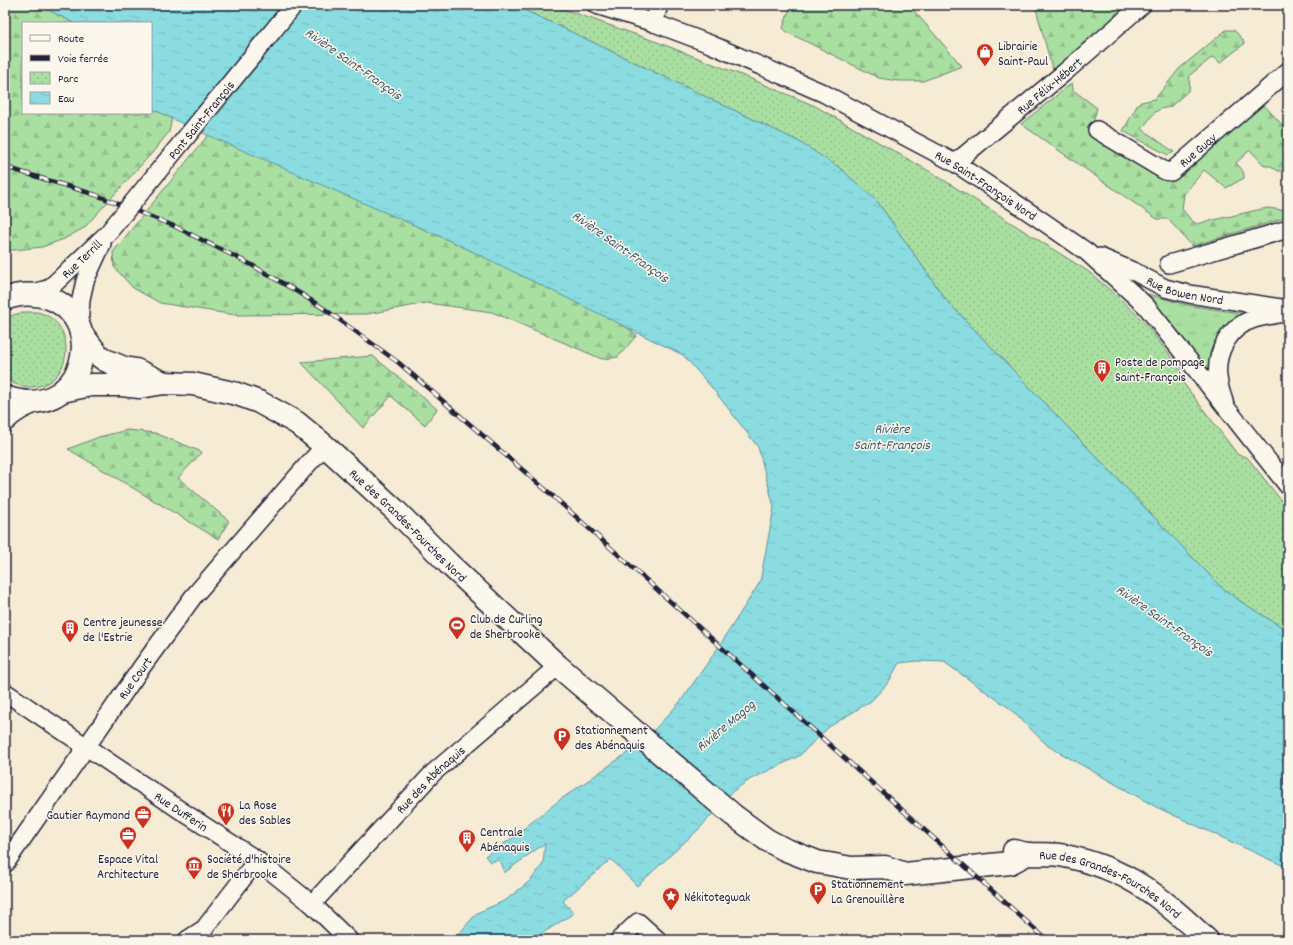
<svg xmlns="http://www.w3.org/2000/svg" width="1293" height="945" font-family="Dekko,sans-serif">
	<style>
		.grass { fill: url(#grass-tufts); stroke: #66806e }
		.forest { fill: url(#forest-firs); stroke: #66806e }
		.park { fill: url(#park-dots); stroke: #66806e }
		.water { fill: url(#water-ripples); stroke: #60929e }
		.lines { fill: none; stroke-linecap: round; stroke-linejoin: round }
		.minor-casing { stroke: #22223b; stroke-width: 20 }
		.major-casing { stroke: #22223b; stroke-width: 25 }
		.minor { stroke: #fbf7ec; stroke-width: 17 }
		.major { stroke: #fbf7ec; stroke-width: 22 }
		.rail-casing { stroke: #22223b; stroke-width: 4.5 }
		.rail { stroke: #fbf7ec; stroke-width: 3; stroke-dasharray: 9; stroke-linecap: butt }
		.minor-bridge-casing { stroke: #22223b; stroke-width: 20; stroke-linecap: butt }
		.minor-bridge { stroke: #fbf7ec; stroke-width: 17 }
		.labels { text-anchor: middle; stroke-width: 3; stroke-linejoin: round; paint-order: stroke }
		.poi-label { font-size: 13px; fill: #22223b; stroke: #fbf7ec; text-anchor: start }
		.street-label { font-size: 13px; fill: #22223b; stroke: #fbf7ec }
		.water-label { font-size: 14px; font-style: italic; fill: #415a6d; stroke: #fbf7ec }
	</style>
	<defs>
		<pattern id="grass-tufts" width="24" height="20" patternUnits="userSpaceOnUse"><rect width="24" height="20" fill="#aadfa2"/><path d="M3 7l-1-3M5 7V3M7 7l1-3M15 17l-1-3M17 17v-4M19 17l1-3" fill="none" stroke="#92bf8c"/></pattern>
		<pattern id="forest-firs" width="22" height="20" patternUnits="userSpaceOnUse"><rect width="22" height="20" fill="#aadfa2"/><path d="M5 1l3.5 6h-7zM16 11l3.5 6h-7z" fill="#92bf8c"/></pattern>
		<pattern id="park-dots" width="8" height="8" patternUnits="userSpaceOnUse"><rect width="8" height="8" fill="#aadfa2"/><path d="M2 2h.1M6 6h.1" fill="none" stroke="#92bf8c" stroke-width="1.8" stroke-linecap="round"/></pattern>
		<pattern id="water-ripples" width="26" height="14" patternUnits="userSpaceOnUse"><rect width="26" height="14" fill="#8adce0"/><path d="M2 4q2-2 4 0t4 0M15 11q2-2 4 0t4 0" fill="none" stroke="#77bcc1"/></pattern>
	</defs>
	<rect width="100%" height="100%" fill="#f6ebd5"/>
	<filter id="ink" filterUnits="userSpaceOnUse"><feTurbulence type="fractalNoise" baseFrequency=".025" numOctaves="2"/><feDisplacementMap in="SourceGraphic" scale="8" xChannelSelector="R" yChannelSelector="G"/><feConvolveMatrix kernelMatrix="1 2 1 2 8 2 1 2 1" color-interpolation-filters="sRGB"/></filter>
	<g filter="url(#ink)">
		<path class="grass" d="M 1148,294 L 1187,305 L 1246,314 L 1212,378 L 1149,297 Z"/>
		<g class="forest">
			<path d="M 5,5 L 39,5 L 74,23 L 23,23 L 23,113 L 151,113 L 151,108 L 172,118 L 169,132 L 152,153 L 84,228 L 64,239 L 42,247 L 5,251 Z"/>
			<path d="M 791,5 L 909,5 L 962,66 L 923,81 L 898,81 L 879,78 L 787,32 L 783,28 Z"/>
			<path d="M 1035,5 L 1133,5 L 1056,69 L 1052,68 Z"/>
			<path d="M 1226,30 L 1234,30 L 1243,40 L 1244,44 L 1220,63 L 1214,57 L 1210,59 L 1190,75 L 1189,90 L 1170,107 L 1160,109 L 1154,113 L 1142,129 L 1174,152 L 1168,155 L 1123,131 L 1138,104 L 1141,102 L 1155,99 L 1179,69 Z"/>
			<path d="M 1072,83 L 1073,90 L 1097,108 L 1092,126 L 1168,180 L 1262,103 L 1286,129 L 1288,137 L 1288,171 L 1278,171 L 1271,166 L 1265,166 L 1250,150 L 1236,163 C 1240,167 1245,172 1244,178 L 1226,188 L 1204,170 L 1184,194 L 1182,209 L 1191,220 L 1197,224 L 1257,210 L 1268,208 L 1288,211 L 1288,217 L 1192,246 L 1168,219 L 1157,219 L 1021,124 Z"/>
			<path d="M 209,134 L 455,243 L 617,320 L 637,335 L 618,357 L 602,359 L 492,312 L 427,303 L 367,314 L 235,315 L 160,303 L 133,288 L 114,267 L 113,252 Z"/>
			<path d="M 373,356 L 437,409 L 425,425 L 391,396 L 363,428 L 301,362 Z"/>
			<path d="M 127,430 L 155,433 L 202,452 L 178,478 L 229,521 L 218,539 L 68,449 L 99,437 Z"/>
		</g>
		<g class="park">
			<path d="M 513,5 L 552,5 L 657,42 L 749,78 L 815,106 L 934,174 L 1089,272 L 1117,296 L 1137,315 L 1150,329 L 1181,370 L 1181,380 L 1238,455 L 1247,457 L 1284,504 L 1284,516 L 1288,521 L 1288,631 L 1240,601 L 1220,586 L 946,300 L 877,201 L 798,141 L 561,27 Z"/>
			<path d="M 25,312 C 29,312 33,312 37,312 C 79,321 74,386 31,387 C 21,387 13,384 5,378 L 5,320 L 13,315 Z"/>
		</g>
		<path class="water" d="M 39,5 L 513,5 L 561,27 L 798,141 L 840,168 L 877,201 L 946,300 L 1220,586 L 1240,601 L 1288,631 L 1288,868 L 1156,807 L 1048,746 L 1009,708 L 944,662 L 917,661 L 899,663 L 888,683 L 871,701 L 829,727 L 799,756 L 751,779 L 733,791 L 700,828 L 637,886 L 611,859 L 563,901 L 574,913 L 532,940 L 442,940 L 457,936 L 477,913 L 506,900 L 531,880 L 543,864 L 545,843 L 504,873 L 502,864 L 498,860 L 490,862 L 485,856 L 508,841 L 557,802 L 643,742 L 680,702 L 718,648 L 760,582 L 774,507 L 758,447 L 713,389 L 683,355 L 455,243 L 187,126 L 151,108 L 151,23 L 74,23 Z"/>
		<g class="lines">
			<g class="minor-casing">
				<g id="minor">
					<path id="s1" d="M 596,5 L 654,23 L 710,44 L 823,93 L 955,163 L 1038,218 L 1087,252 L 1146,306 L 1288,486"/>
					<path d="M 654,23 L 659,5"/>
					<path id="s2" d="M 1097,130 L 1165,171 L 1171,172 L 1288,71"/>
					<path id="s3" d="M 955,163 L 1065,72 L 1142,5"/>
					<path id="s4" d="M 1100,257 L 1135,272 L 1165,288 L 1189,294 L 1288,309"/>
					<path d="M 1169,264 L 1288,229"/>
					<path id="s5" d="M 29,294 L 48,289 L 54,284 L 107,234"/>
					<path d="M 79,328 L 81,299 L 85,281 L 102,244"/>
					<path d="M 1224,401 C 1221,393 1219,386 1218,377 C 1215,353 1229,326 1254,319 C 1263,316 1274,315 1284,313"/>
					<path d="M 5,423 C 15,412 27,407 40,402"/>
					<path id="s6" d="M 5,692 L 180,810 L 257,860 L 312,904 L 349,940"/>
					<path id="s7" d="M 5,864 L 141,668 L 193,597 L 308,464 L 325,446"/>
					<path id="s8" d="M 312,904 L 433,773 L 558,666"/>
					<path d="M 187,940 L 204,929 L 257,860"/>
					<path d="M 619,940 L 638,922 L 658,940"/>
				</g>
			</g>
			<g class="major-casing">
				<g id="major">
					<path d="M 5,299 C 20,293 34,293 49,298 C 112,322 81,425 5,397"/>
					<path d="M 81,333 L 98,355 L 105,360 L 124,368 L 136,370 L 164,383"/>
					<path id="s9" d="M 62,391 L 91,385 L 121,385 L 140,387 L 164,383 L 193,384 L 237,394 L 259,402 L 297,423 L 325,446 L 395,510 L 449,564 L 558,666 L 733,815 L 767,840 L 784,849 L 817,862 L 835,865 L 851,868 L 885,867 L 905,874 L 1010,863 L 1027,854"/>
					<path id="s10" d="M 1014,851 C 1019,852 1024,854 1029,854 C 1041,855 1053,853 1065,856 C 1129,869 1161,897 1207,940"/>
				</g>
			</g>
			<use href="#minor" class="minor"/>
			<use href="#major" class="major"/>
			<g class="rail-casing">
				<path id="rail" d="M 5,167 L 96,195 L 174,226 L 250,264 L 301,294 L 326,310 L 399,363 L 554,497 L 1047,940"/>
			</g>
			<use href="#rail" class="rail"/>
			<g class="minor-bridge-casing">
				<g id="minor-bridge">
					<path id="s11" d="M 107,234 L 294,5"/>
				</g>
			</g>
			<use href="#minor-bridge" class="minor-bridge"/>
		</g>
	</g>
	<defs>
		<g id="shop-pin" transform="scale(0.9)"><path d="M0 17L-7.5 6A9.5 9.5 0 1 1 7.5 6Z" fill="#c8321e" stroke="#fbf7ec"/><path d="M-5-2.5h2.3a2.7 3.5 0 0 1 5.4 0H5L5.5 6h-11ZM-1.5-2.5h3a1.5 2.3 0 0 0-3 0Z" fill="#fff"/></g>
		<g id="building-pin" transform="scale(0.9)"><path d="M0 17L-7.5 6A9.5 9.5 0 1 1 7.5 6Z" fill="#c8321e" stroke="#fbf7ec"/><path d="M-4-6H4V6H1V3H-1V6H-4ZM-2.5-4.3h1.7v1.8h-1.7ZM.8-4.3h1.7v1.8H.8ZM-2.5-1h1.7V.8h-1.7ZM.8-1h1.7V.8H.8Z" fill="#fff"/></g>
		<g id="stadium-pin" transform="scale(0.9)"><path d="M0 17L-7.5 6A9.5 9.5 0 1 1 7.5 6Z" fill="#c8321e" stroke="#fbf7ec"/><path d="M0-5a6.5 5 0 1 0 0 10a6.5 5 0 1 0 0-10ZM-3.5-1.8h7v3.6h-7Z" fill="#fff"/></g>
		<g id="parking-pin" transform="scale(0.9)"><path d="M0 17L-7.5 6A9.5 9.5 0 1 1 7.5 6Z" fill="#c8321e" stroke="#fbf7ec"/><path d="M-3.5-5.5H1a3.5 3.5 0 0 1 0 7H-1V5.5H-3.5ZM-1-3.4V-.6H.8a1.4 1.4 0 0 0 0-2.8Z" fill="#fff"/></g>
		<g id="restaurant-pin" transform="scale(0.9)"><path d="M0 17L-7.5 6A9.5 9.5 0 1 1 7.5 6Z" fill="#c8321e" stroke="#fbf7ec"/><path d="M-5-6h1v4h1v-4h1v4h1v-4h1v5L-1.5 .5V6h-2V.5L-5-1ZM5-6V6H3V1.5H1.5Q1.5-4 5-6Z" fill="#fff"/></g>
		<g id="office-pin" transform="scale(0.9)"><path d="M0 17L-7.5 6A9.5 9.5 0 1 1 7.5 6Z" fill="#c8321e" stroke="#fbf7ec"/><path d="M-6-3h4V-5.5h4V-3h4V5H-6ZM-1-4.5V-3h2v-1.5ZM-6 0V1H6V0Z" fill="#fff"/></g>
		<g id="museum-pin" transform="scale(0.9)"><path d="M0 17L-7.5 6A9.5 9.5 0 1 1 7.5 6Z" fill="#c8321e" stroke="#fbf7ec"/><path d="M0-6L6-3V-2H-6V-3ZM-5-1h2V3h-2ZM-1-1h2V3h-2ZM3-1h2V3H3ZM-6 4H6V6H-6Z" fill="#fff"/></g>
		<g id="sight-pin" transform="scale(0.9)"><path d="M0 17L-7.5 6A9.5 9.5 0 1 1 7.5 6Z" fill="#c8321e" stroke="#fbf7ec"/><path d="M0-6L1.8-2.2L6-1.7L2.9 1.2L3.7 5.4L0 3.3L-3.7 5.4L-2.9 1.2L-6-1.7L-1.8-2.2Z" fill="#fff"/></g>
	</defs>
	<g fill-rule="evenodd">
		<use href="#shop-pin" x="985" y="52"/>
		<use href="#building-pin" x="1102" y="368"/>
		<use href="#stadium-pin" x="457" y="625"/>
		<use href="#building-pin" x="70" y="628"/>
		<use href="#parking-pin" x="562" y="736"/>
		<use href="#restaurant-pin" x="226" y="811"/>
		<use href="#office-pin" x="143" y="814"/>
		<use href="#office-pin" x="128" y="835"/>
		<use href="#building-pin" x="467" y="838"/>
		<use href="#museum-pin" x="194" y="865"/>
		<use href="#parking-pin" x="818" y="890"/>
		<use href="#sight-pin" x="671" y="896"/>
	</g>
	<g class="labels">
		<g class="poi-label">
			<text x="998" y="50">Librairie<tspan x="998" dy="15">Saint-Paul</tspan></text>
			<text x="1115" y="366">Poste de pompage<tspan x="1115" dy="15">Saint-François</tspan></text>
			<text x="470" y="623">Club de Curling<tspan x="470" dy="15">de Sherbrooke</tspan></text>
			<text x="83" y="626">Centre jeunesse<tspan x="83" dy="15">de l'Estrie</tspan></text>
			<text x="575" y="734">Stationnement<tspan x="575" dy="15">des Abénaquis</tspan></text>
			<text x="239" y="809">La Rose<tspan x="239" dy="15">des Sables</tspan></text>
			<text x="130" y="819" text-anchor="end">Gautier Raymond</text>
			<text x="480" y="836">Centrale<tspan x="480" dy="15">Abénaquis</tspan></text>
			<text x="128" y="863" text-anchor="middle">Espace Vital<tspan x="128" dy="15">Architecture</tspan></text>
			<text x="207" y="863">Société d'histoire<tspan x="207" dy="15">de Sherbrooke</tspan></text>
			<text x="831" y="888">Stationnement<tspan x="831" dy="15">La Grenouillère</tspan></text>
			<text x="684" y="901">Nékitotegwak</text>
		</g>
		<g class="street-label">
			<text dy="5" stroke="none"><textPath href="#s3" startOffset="122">Rue Félix-Hébert</textPath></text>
			<text dy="5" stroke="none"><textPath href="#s11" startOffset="148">Pont Saint-François</textPath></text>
			<text dy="5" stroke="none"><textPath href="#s2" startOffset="120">Rue Guay</textPath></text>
			<text dy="5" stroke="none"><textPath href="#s1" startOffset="431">Rue Saint-François Nord</textPath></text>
			<text dy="5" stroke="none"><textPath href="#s5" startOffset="65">Rue Terrill</textPath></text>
			<text dy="5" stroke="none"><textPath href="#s4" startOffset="92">Rue Bowen Nord</textPath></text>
			<text dy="5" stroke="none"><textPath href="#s9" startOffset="395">Rue des Grandes-Fourches Nord</textPath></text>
			<text dy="5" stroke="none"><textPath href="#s7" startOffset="227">Rue Court</textPath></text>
			<text dy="5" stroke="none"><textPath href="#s8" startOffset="172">Rue des Abénaquis</textPath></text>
			<text dy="5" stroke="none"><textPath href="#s6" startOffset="213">Rue Dufferin</textPath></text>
			<text dy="5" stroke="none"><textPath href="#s10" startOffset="104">Rue des Grandes-Fourches Nord</textPath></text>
		</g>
		<g class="water-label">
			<text transform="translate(354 63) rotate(35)" y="5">Rivière Saint-François</text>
			<text transform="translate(621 246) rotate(35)" y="5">Rivière Saint-François</text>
			<text x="892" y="433">Rivière<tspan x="892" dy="16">Saint-François</tspan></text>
			<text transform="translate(1165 620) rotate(35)" y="5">Rivière Saint-François</text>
			<text transform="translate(725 725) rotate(-40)" y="5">Rivière Magog</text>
		</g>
	</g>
	<rect width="1293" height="945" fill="none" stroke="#fbf7ec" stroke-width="20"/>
	<rect x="10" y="10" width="1273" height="925" fill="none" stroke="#22223b" stroke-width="1.5" filter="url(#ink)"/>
	<rect x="22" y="22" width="130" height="92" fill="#fbf7ec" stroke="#a4a2a5"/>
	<rect x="30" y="35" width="20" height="6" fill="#fbf7ec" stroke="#a4a2a5"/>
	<text x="58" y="42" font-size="12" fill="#22223b">Route</text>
	<rect x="30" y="55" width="20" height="6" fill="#22223b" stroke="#a4a2a5"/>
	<text x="58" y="62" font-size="12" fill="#22223b">Voie ferrée</text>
	<rect x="30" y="72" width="20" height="12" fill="url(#park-dots)" stroke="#a4a2a5"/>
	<text x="58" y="82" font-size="12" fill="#22223b">Parc</text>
	<rect x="30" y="92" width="20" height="12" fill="url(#water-ripples)" stroke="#a4a2a5"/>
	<text x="58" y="102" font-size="12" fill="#22223b">Eau</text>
</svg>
